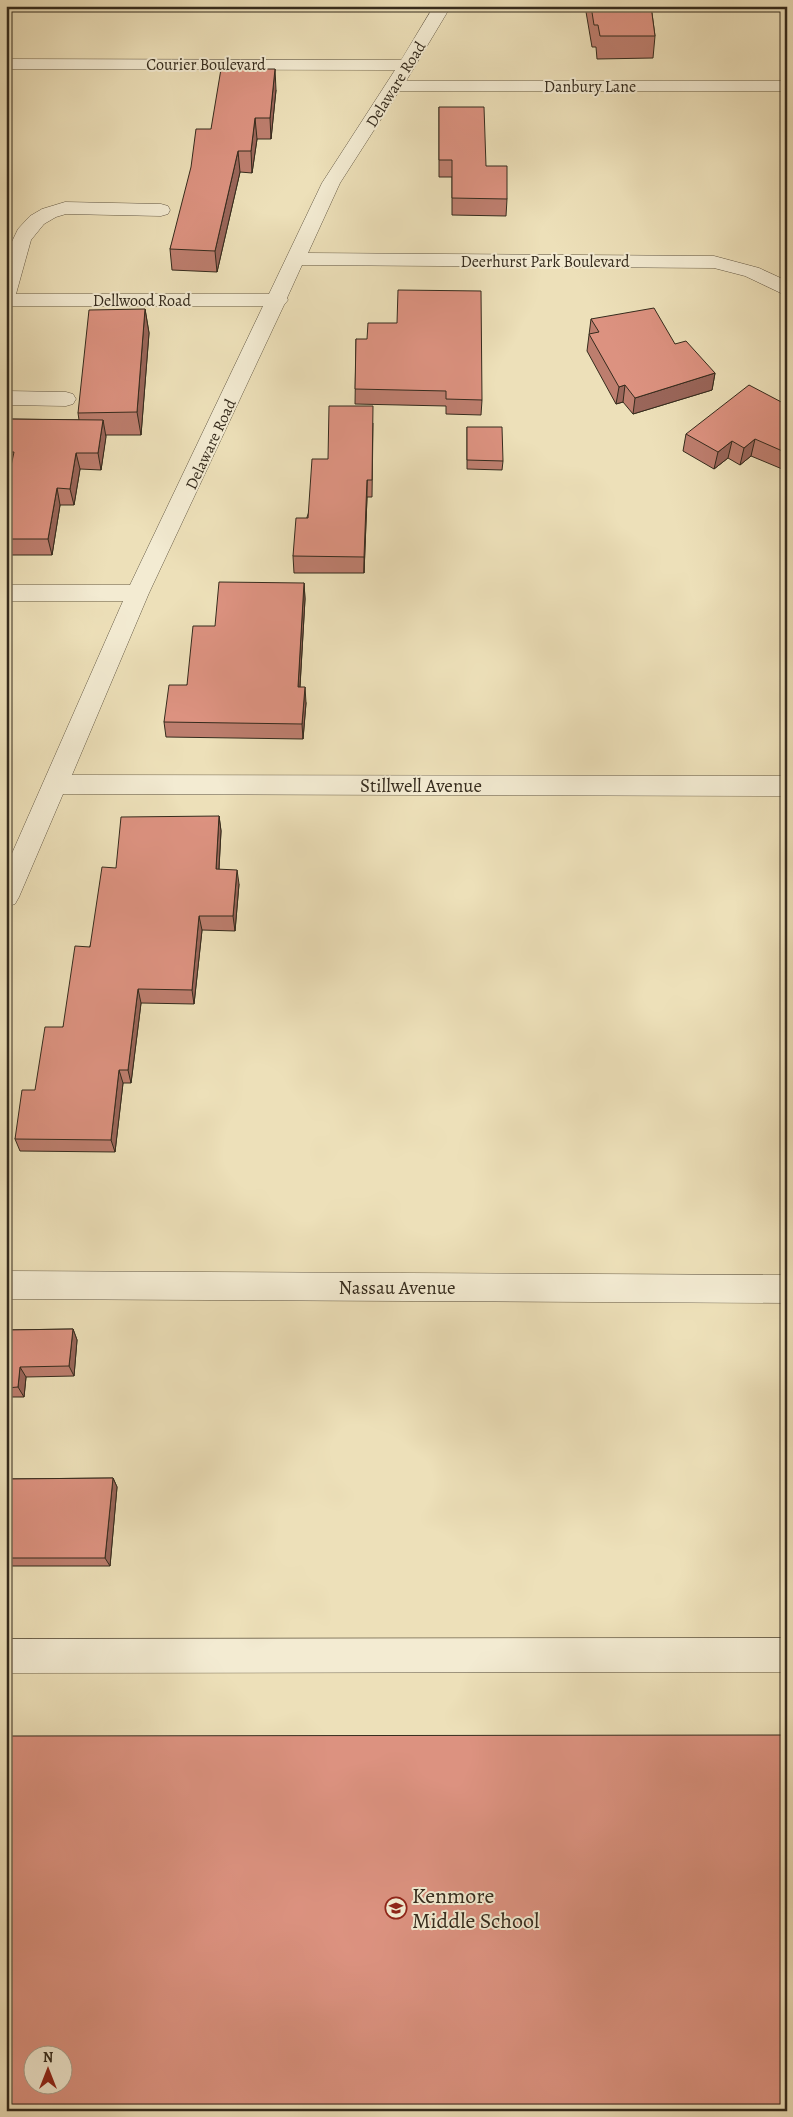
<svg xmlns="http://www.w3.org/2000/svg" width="793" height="2117" font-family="Alegreya,serif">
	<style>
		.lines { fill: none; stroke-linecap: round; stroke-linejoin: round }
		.minor-casing { stroke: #635844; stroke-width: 1 }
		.minor { fill: #f3ebd2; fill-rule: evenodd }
		.wall { fill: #bd7e6e; stroke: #352b1d }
		.shaded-wall { fill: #9a665a; stroke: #352b1d }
		.building { fill: #dc9280; stroke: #352b1d; fill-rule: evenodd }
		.labels { text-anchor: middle; stroke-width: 4; stroke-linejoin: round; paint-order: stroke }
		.far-street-label { font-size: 16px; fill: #352b1d; stroke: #f3ebd2 }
		.street-label { font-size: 19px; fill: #352b1d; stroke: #f3ebd2 }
		.near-poi-label { font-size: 22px; fill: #352b1d; stroke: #f3ebd2; text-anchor: start }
	</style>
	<rect width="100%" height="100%" fill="#ede0b9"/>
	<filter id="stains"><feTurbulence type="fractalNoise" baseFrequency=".004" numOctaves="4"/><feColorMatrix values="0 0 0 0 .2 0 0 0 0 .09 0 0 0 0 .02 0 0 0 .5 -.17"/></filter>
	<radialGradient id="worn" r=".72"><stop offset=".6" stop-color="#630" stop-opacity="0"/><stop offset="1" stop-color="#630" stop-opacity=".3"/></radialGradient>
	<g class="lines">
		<g class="minor-casing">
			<g id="minor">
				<path d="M 434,6 L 451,6 L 406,81 L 787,81 L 787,91 L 399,91 L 340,183 L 308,253 L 714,256 L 759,268 L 785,280 L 787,296 L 745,276 L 714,268 L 302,265 L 287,298 L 288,300 L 284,305 L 149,593 L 72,775 L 787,776 L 787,796 L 63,794 L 19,897 L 15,904 L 6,907 L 6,867 L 123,601 L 6,601 L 6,585 L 130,585 L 263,306 L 6,306 L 6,254 L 18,229 L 30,216 L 42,209 L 65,202 L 161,204 L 168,206 L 170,210 L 168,214 L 161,216 L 66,214 L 56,217 L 44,224 L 31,240 L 16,294 L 269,294 L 322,183 L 395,70 L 6,69 L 6,59 L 401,60 Z"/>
				<path d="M 6,391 L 66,392 L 73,394 L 76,399 L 73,404 L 66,406 L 6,405 Z"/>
				<path d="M 6,1271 L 787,1275 L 787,1303 L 6,1299 Z"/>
				<path d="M 787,1638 L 787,1672 L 6,1673 L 6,1639 Z"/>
			</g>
		</g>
		<use href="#minor" class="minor"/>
	</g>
	<g class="wall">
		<path d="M 585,6 L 651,6 L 655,36 L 653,58 L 597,59 L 596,47 L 592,47 Z"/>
		<path d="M 276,90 L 271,139 L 257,139 L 252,173 L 240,172 L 217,272 L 172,270 L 170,249 L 211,129 Z"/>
		<path d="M 439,107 L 486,166 L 507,199 L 506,216 L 452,215 L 452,177 L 439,177 Z"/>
		<path d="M 145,309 L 149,333 L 141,435 L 106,435 L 101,470 L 80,469 L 74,505 L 60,505 L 52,555 L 6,555 L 6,490 L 10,469 L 6,469 L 6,419 L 79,420 L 78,413 Z"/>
		<path d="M 591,319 L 675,344 L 715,373 L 712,390 L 633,414 L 623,402 L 616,404 L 587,351 Z"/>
		<path d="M 356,339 L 482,400 L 481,415 L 446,414 L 446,406 L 355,404 Z"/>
		<path d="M 787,405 L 787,471 L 751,456 L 740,465 L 728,458 L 714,469 L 683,451 L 686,434 Z"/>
		<path d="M 373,423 L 372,497 L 367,497 L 364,573 L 294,573 L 293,556 L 328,459 Z"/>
		<path d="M 467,427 L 503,461 L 502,470 L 467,469 Z"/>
		<path d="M 304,583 L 305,599 L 300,687 L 306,703 L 303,739 L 166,737 L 164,722 L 187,685 L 215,626 Z"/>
		<path d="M 219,816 L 221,831 L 219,869 L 239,884 L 235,931 L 202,930 L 194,1004 L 141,1003 L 131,1083 L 123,1083 L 115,1152 L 20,1151 L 15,1139 L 63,1027 L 116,868 Z"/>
		<path d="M 73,1329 L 77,1340 L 74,1376 L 26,1377 L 24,1397 L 6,1397 L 6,1330 Z"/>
		<path d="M 113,1478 L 117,1487 L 110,1566 L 6,1566 L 6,1479 Z"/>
	</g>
	<g class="shaded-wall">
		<path d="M 275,69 L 276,90 L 271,139 L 270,118 Z"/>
		<path d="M 255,118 L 257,139 L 252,173 L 251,151 Z"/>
		<path d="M 238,151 L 240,172 L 217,272 L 215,251 Z"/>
		<path d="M 145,309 L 149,333 L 141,435 L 137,412 Z"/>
		<path d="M 6,329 L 8,335 L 6,342 Z"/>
		<path d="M 715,373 L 712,390 L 633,414 L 635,398 Z"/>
		<path d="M 625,385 L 623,402 L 616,404 L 619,387 Z"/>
		<path d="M 103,420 L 106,437 L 101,470 L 98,453 Z"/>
		<path d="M 755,439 L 751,456 L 740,465 L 744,448 Z"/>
		<path d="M 732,441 L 728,458 L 714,469 L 718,452 Z"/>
		<path d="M 76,453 L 80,469 L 74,505 L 70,489 Z"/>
		<path d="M 367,480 L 367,497 L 364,573 L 364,557 Z"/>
		<path d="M 57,488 L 60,505 L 52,555 L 48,539 Z"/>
		<path d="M 304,583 L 305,599 L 299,702 L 298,687 Z"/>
		<path d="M 305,687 L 306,703 L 303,739 L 302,724 Z"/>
		<path d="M 219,816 L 221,831 L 218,884 L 216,869 Z"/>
		<path d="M 237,870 L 239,884 L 235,931 L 233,916 Z"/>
		<path d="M 199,916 L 202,930 L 194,1004 L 192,990 Z"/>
		<path d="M 138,989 L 141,1003 L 131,1083 L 128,1070 Z"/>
		<path d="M 119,1070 L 123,1083 L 115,1152 L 111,1140 Z"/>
		<path d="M 73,1329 L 77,1340 L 74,1376 L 69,1366 Z"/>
		<path d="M 20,1367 L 26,1377 L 24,1397 L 18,1387 Z"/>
		<path d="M 113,1478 L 117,1487 L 110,1566 L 105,1558 Z"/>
	</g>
	<g class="building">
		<path d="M 591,6 L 651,6 L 655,36 L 600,36 L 598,25 L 594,25 Z"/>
		<path d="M 221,69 L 275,69 L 270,118 L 255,118 L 251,151 L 238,151 L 215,251 L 170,249 L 191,167 L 196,129 L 211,129 Z"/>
		<path d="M 439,107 L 484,107 L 486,166 L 507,166 L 507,199 L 452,198 L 452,160 L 439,160 Z"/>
		<path d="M 398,290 L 481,291 L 482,400 L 446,399 L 446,391 L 355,389 L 356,339 L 367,339 L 368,323 L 397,323 Z"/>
		<path d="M 654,308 L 675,344 L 686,341 L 715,373 L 635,398 L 625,385 L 619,387 L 589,334 L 599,332 L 591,319 Z"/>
		<path d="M 145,309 L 137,412 L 78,413 L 89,310 Z"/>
		<path d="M 749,385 L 787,405 L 787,453 L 755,439 L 744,448 L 732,441 L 718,452 L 686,434 Z"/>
		<path d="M 329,406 L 373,406 L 372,480 L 367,480 L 364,557 L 293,556 L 296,518 L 308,518 L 312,459 L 328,459 Z"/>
		<path d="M 6,419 L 103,420 L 98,453 L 76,453 L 70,489 L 57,488 L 48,539 L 6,539 L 6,490 L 14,452 L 6,452 Z"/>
		<path d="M 467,427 L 502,427 L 503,461 L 467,460 Z"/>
		<path d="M 219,582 L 304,583 L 298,687 L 305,687 L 302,724 L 164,722 L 169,685 L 187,685 L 193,626 L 215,626 Z"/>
		<path d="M 219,816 L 216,869 L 237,870 L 233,916 L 199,916 L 192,990 L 138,989 L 128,1070 L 119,1070 L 111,1140 L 15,1139 L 22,1090 L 35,1090 L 45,1027 L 63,1027 L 75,946 L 90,947 L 102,867 L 116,868 L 121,817 Z"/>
		<path d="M 73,1329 L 69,1366 L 20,1367 L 18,1387 L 6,1388 L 6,1330 Z"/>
		<path d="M 113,1478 L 105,1558 L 6,1558 L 6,1479 Z"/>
		<path d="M 787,1735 L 787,2111 L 6,2111 L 6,1736 ZM 32,2054 L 62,2054 L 62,2084 L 32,2084 Z"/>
	</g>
	<defs>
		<g id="school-ring" transform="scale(1.125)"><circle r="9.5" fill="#f3ebd2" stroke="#8f2418" stroke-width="1.5"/><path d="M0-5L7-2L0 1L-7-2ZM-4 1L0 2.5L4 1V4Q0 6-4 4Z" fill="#8f2418"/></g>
	</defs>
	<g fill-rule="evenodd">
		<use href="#school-ring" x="396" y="1908"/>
	</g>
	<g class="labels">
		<g class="far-street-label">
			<text x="206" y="70">Courier Boulevard</text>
			<text transform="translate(395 84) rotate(-58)" y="6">Delaware Road</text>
			<text x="590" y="92">Danbury Lane</text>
			<text x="545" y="267">Deerhurst Park Boulevard</text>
			<text x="142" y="306">Dellwood Road</text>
			<text transform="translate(210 444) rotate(-65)" y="6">Delaware Road</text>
		</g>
		<g class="street-label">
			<text x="421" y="792">Stillwell Avenue</text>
			<text x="397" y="1294">Nassau Avenue</text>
		</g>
		<g class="near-poi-label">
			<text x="412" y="1903">Kenmore<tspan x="412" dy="25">Middle School</tspan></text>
		</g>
	</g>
	<rect width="793" height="2117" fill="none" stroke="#ede0b9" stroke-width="25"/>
	<rect x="8" y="8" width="778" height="2102" fill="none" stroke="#352b1d" stroke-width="2.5"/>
	<rect x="12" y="12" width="768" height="2092" fill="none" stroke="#352b1d"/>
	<g transform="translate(48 2070)"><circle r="24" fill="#f3ebd2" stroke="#a79e8a"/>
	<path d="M0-4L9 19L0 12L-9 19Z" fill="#8f2418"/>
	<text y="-8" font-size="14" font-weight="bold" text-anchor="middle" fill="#352b1d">N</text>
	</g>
	<rect width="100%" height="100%" filter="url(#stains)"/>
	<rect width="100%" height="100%" fill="url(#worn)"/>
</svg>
